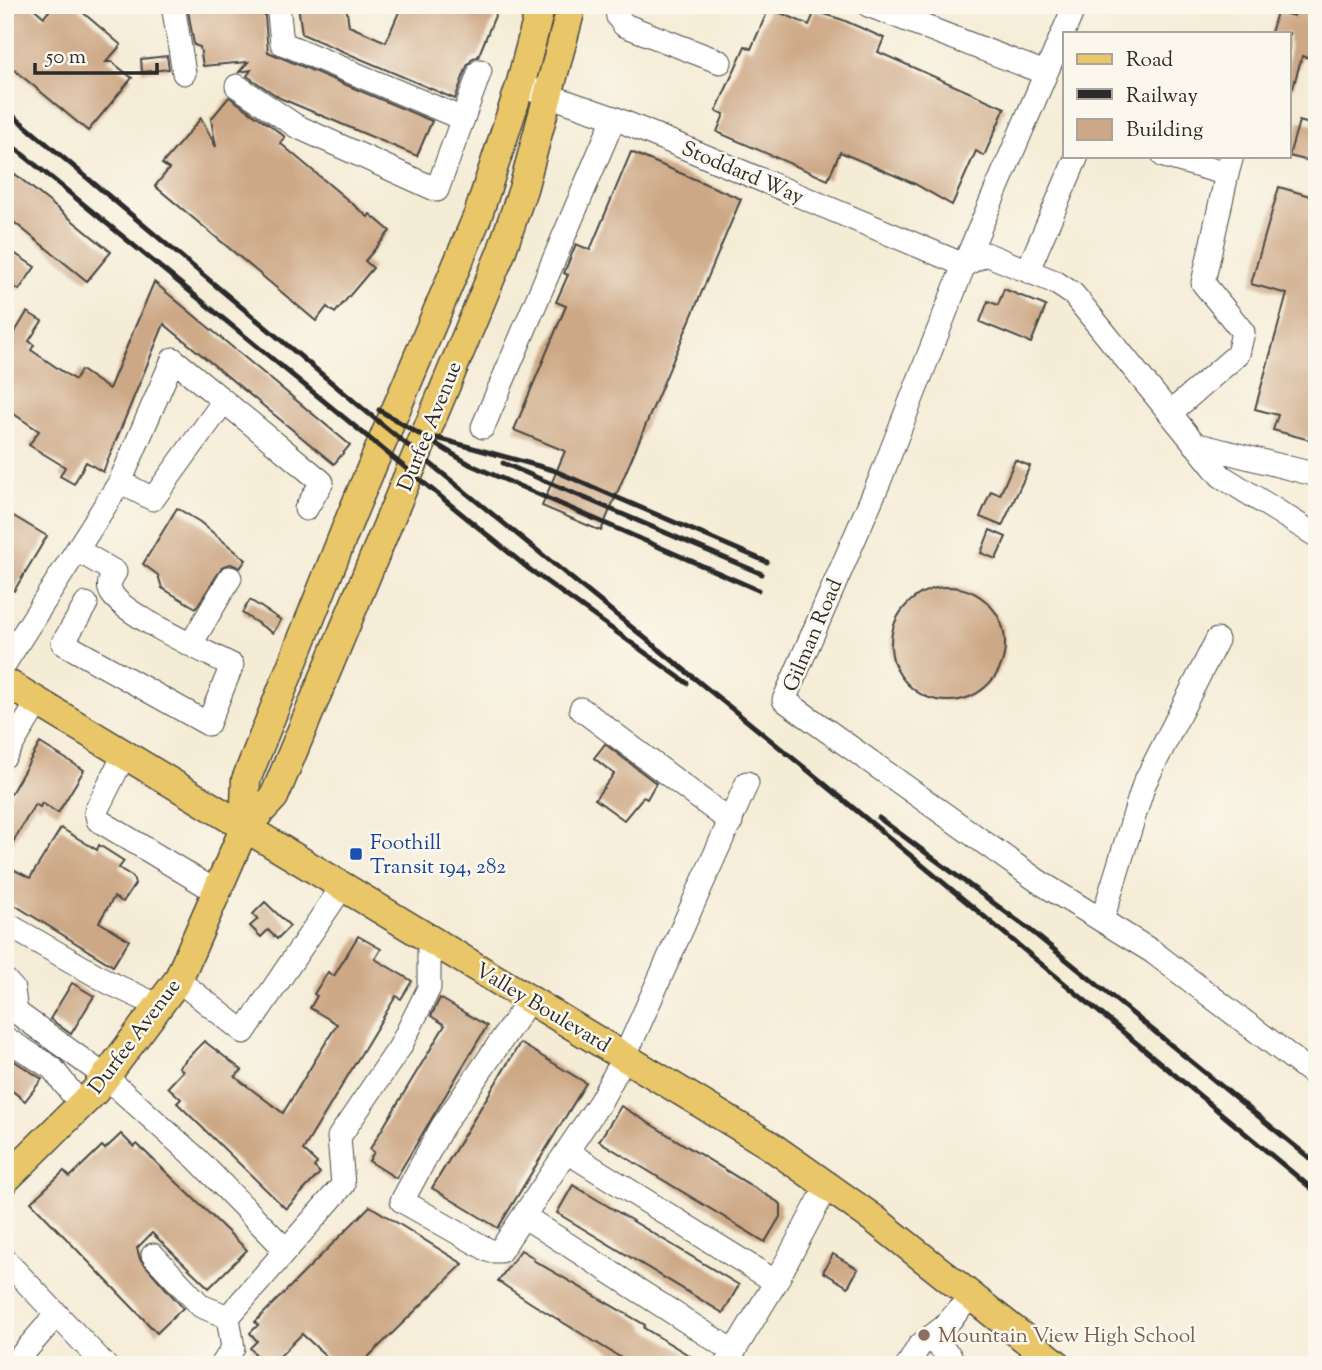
<svg xmlns="http://www.w3.org/2000/svg" width="1322" height="1370" font-family="'Sorts Mill Goudy',serif">
	<style>
		.building { fill: #cda886 }
		.lines { fill: none; stroke-linecap: round; stroke-linejoin: round }
		.minor-casing { stroke: #494845; stroke-width: 25 }
		.major-casing { stroke: #494845; stroke-width: 31 }
		.minor { stroke: #fff; stroke-width: 23 }
		.major { stroke: #e9c769; stroke-width: 28 }
		.rail { stroke: #2b2b2b; stroke-width: 5 }
		.transit-dot { fill: #1a4fb4; stroke: #fbf7ec; stroke-width: 2.5 }
		.education-dot { fill: #8d6e63; stroke: #fbf7ec; stroke-width: 2.5 }
		.labels { text-anchor: middle; stroke-width: 5; stroke-linejoin: round; paint-order: stroke }
		.street-label { font-size: 21px; fill: #2b2b2b; stroke: #fbf7ec }
		.transit-label { font-size: 21px; fill: #164399; stroke: #fbf7ec; text-anchor: start }
		.education-label { font-size: 21px; fill: #785e54; stroke: #fbf7ec; text-anchor: start }
	</style>
	<rect width="100%" height="100%" fill="#fbf7ec"/>
	<filter id="ink" filterUnits="userSpaceOnUse"><feTurbulence type="fractalNoise" baseFrequency=".0143" numOctaves="2"/><feDisplacementMap in="SourceGraphic" scale="14" xChannelSelector="R" yChannelSelector="G"/><feConvolveMatrix kernelMatrix="1 2 1 2 8 2 1 2 1" color-interpolation-filters="sRGB"/></filter>
	<filter id="wash" filterUnits="userSpaceOnUse"><feTurbulence type="fractalNoise" baseFrequency=".00686" numOctaves="4" result="noise"/><feDisplacementMap in="SourceGraphic" scale="28" xChannelSelector="R" yChannelSelector="G"/><feGaussianBlur stdDeviation="1.57" result="paint"/><feColorMatrix in="noise" values="0 0 0 0 0 0 0 0 0 0 0 0 0 0 0 0 0 1.4 0 .05"/><feComposite in="paint" operator="in"/></filter>
	<g filter="url(#wash)">
		<rect width="100%" height="100%" fill="#f5ecd6"/>
		<g id="blocks">
			<g class="building">
				<path d="M 5,5 L 30,5 L 44,17 L 54,5 L 74,5 L 121,45 L 106,62 L 112,62 L 132,78 L 88,131 L 6,63 L 11,58 L 5,53 Z"/>
				<path d="M 187,5 L 264,5 L 268,52 L 432,121 L 417,156 L 280,98 L 247,76 L 251,70 L 239,72 L 248,62 L 203,66 L 200,47 L 194,45 Z"/>
				<path d="M 298,5 L 346,5 L 349,26 L 386,42 L 402,5 L 494,5 L 492,8 L 497,11 L 478,57 L 473,58 L 467,66 L 455,99 L 302,34 Z"/>
				<path d="M 1296,5 L 1317,8 L 1317,60 L 1302,56 L 1293,88 L 1289,88 L 1289,33 L 1271,33 L 1277,12 L 1294,16 Z"/>
				<path d="M 769,8 L 809,25 L 815,11 L 843,20 L 884,38 L 878,52 L 1005,108 L 984,156 L 976,151 L 952,205 L 915,184 L 840,152 L 828,180 L 717,132 L 724,114 L 716,111 L 745,46 L 751,49 Z"/>
				<path d="M 167,56 L 169,69 L 142,72 L 141,59 Z"/>
				<path d="M 229,97 L 271,126 L 285,137 L 280,143 L 368,217 L 370,214 L 390,231 L 365,261 L 373,268 L 335,313 L 327,307 L 316,321 L 155,186 L 169,169 L 162,164 L 201,118 L 216,147 L 211,119 Z"/>
				<path d="M 1299,121 L 1317,126 L 1317,163 L 1289,156 Z"/>
				<path d="M 631,152 L 741,199 L 601,531 L 542,506 L 565,451 L 514,430 L 566,306 L 556,302 L 568,275 L 564,273 L 576,244 L 590,250 Z"/>
				<path d="M 5,166 L 111,252 L 87,281 L 5,215 Z"/>
				<path d="M 1279,187 L 1317,198 L 1317,442 L 1273,430 L 1278,415 L 1255,409 L 1287,294 L 1251,284 Z"/>
				<path d="M 5,247 L 35,267 L 19,290 L 5,281 Z"/>
				<path d="M 154,282 L 350,445 L 334,464 L 164,324 L 103,472 L 86,462 L 74,484 L 60,476 L 65,467 L 29,445 L 39,431 L 5,408 L 5,332 L 12,337 L 27,312 L 42,321 L 29,341 L 34,345 L 31,350 L 75,380 L 81,370 L 109,389 Z"/>
				<path d="M 1004,289 L 1046,306 L 1031,343 L 980,322 L 988,301 L 998,305 Z"/>
				<path d="M 1015,460 L 1030,466 L 1002,526 L 980,517 L 991,491 L 1000,495 Z"/>
				<path d="M 177,508 L 200,522 L 246,560 L 240,568 L 231,564 L 223,566 L 196,608 L 162,588 L 158,575 L 143,564 Z"/>
				<path d="M 5,511 L 47,536 L 14,591 L 5,586 Z"/>
				<path d="M 990,530 L 1006,537 L 996,559 L 981,553 Z"/>
				<circle cx="948" cy="644" r="57"/>
				<path d="M 250,600 L 281,620 L 273,633 L 242,613 Z"/>
				<path d="M 40,743 L 84,770 L 58,813 L 42,803 L 40,807 L 35,804 L 5,856 L 5,804 Z"/>
				<path d="M 605,744 L 656,783 L 647,799 L 643,797 L 624,820 L 595,799 L 614,774 L 594,758 Z"/>
				<path d="M 61,828 L 97,850 L 99,845 L 124,861 L 119,868 L 133,877 L 135,884 L 123,902 L 114,897 L 99,922 L 129,940 L 113,966 L 5,899 L 5,865 L 30,878 Z"/>
				<path d="M 265,902 L 290,926 L 277,939 L 268,930 L 261,937 L 250,926 L 258,919 L 253,914 Z"/>
				<path d="M 358,936 L 381,949 L 375,959 L 412,981 L 401,999 L 396,996 L 303,1150 L 317,1163 L 314,1167 L 320,1173 L 286,1209 L 177,1103 L 181,1099 L 168,1087 L 183,1071 L 179,1067 L 204,1041 L 242,1070 L 235,1077 L 283,1113 L 337,1024 L 310,1008 L 317,996 L 314,994 L 328,972 L 334,976 Z"/>
				<path d="M 72,983 L 94,996 L 71,1034 L 50,1019 Z"/>
				<path d="M 440,998 L 487,1026 L 396,1178 L 369,1161 L 374,1152 L 370,1149 L 445,1025 L 431,1016 Z"/>
				<path d="M 520,1043 L 586,1083 L 498,1228 L 432,1188 Z"/>
				<path d="M 5,1055 L 42,1079 L 25,1101 L 5,1085 Z"/>
				<path d="M 621,1106 L 781,1204 L 781,1215 L 765,1242 L 599,1141 Z"/>
				<path d="M 121,1134 L 134,1147 L 137,1144 L 247,1250 L 209,1288 L 152,1233 L 137,1248 L 140,1259 L 183,1308 L 157,1333 L 31,1202 L 64,1171 L 70,1177 L 102,1146 L 105,1149 Z"/>
				<path d="M 573,1185 L 739,1285 L 723,1313 L 557,1213 Z"/>
				<path d="M 370,1206 L 463,1264 L 360,1365 L 336,1365 L 302,1334 L 271,1365 L 248,1365 L 257,1356 L 250,1348 L 257,1341 L 250,1333 L 258,1325 L 255,1322 Z"/>
				<path d="M 521,1250 L 534,1258 L 533,1260 L 645,1325 L 644,1328 L 705,1365 L 633,1365 L 531,1303 L 498,1281 Z"/>
				<path d="M 833,1254 L 858,1269 L 848,1287 L 823,1272 Z"/>
			</g>
		</g>
	</g>
	<g filter="url(#ink)">
		<use href="#blocks" fill-opacity="0" stroke="#494845" stroke-width="2"/>
		<g class="lines">
			<g class="minor-casing">
				<g id="minor">
					<path d="M 173,5 L 184,73"/>
					<path d="M 278,5 L 282,43 L 463,119"/>
					<path d="M 616,5 L 618,17 L 624,25 L 720,62"/>
					<path d="M 868,5 L 1045,73"/>
					<path d="M 1075,5 L 964,265 L 879,482 L 784,700 L 1038,881 L 1153,952 L 1317,1077"/>
					<path d="M 237,86 L 296,126 L 437,190 L 480,71"/>
					<path d="M 533,90 L 614,118 L 964,265 L 986,254 L 1055,282 L 1073,294 L 1221,476 L 1317,536"/>
					<path d="M 1164,156 L 1227,174 L 1232,156"/>
					<path d="M 1028,270 L 1077,156"/>
					<path d="M 1170,413 L 1238,354 L 1243,332 L 1203,283 L 1227,174"/>
					<path d="M 483,427 L 614,118"/>
					<path d="M 1195,444 L 1317,475"/>
					<path d="M 120,482 L 153,499 L 224,401"/>
					<path d="M 77,550 L 115,572 C 111,579 107,584 111,592 C 119,612 209,654 232,665 L 208,724 L 63,643 L 86,604"/>
					<path d="M 191,644 L 230,578"/>
					<path d="M 5,663 L 120,482 L 173,359 L 322,482 L 306,509"/>
					<path d="M 581,709 L 731,822"/>
					<path d="M 124,755 L 96,811 L 98,820 L 217,892"/>
					<path d="M 5,756 L 38,702"/>
					<path d="M 1102,920 L 1144,784 L 1217,640"/>
					<path d="M 10,926 L 108,982 L 159,1006"/>
					<path d="M 5,980 L 13,989 L 16,1012 L 106,1077 L 197,1159 L 285,1249"/>
					<path d="M 178,980 L 244,1032 L 342,887"/>
					<path d="M 529,1000 L 442,1127 L 402,1201 L 490,1251 L 500,1251 L 600,1102 L 625,1056 L 747,783"/>
					<path d="M 5,1038 L 52,1068 L 81,1105"/>
					<path d="M 569,1153 L 776,1282"/>
					<path d="M 525,1217 L 734,1352"/>
					<path d="M 153,1255 L 201,1306 L 228,1317 L 343,1185 L 339,1137 L 400,1047 L 429,988 L 429,939"/>
					<path d="M 5,1260 L 105,1365"/>
					<path d="M 929,1338 L 949,1355 L 955,1365"/>
					<path d="M 726,1364 L 776,1282 L 828,1184"/>
					<path d="M 13,1365 L 57,1314"/>
					<path d="M 222,1365 L 233,1348 L 228,1317"/>
					<path d="M 908,1365 L 919,1346 L 944,1327 L 971,1296"/>
				</g>
			</g>
			<g class="major-casing">
				<g id="major">
					<path d="M 5,682 L 768,1144 L 874,1219 L 1058,1365"/>
					<path d="M 244,829 L 246,780 L 351,516 L 478,215 L 520,86 L 541,5"/>
					<path d="M 5,1180 L 95,1091 L 178,980 L 244,829 L 274,797 L 501,253 L 523,189 L 572,5"/>
				</g>
			</g>
			<use href="#minor" class="minor"/>
			<use href="#major" class="major"/>
			<g class="rail">
				<path d="M 5,109 L 368,413 L 816,777 L 1317,1193"/>
				<path d="M 5,140 L 529,569 L 687,683"/>
				<path d="M 379,410 L 471,465 L 758,590"/>
				<path d="M 437,438 L 553,470 L 767,562"/>
				<path d="M 503,463 L 762,574"/>
				<path d="M 879,818 L 1030,930 L 1317,1164"/>
			</g>
		</g>
	</g>
	<rect class="transit-dot" x="349" y="847" width="14" height="14" rx="3.5"/>
	<circle class="education-dot" cx="924" cy="1335" r="7"/>
	<g class="labels">
		<g class="street-label">
			<text transform="translate(743 172) rotate(23)" y="7">Stoddard Way</text>
			<text transform="translate(429 426) rotate(-68)" y="7">Durfee Avenue</text>
			<text transform="translate(812 635) rotate(-67)" y="7">Gilman Road</text>
			<text transform="translate(543 1007) rotate(31)" y="7">Valley Boulevard</text>
			<text transform="translate(134 1036) rotate(-53)" y="7">Durfee Avenue</text>
		</g>
		<g class="transit-label">
			<text x="370" y="849">Foothill<tspan x="370" dy="24">Transit 194, 282</tspan></text>
		</g>
		<g class="education-label">
			<text x="938" y="1342">Mountain View High School</text>
		</g>
	</g>
	<rect width="1322" height="1370" fill="none" stroke="#fbf7ec" stroke-width="28"/>
	<rect x="1063" y="32" width="228" height="126" fill="#fbf7ec" stroke="#a8a59f" stroke-width="2"/>
	<rect x="1077" y="54" width="35" height="10" fill="#e9c769" stroke="#a8a59f" stroke-width="2"/>
	<text x="1126" y="66" font-size="21" fill="#2b2b2b">Road</text>
	<rect x="1077" y="89" width="35" height="10" fill="#2b2b2b" stroke="#a8a59f" stroke-width="2"/>
	<text x="1126" y="102" font-size="21" fill="#2b2b2b">Railway</text>
	<rect x="1077" y="119" width="35" height="21" fill="#cda886" stroke="#a8a59f" stroke-width="2"/>
	<text x="1126" y="136" font-size="21" fill="#2b2b2b">Building</text>
	<path d="M35 63v10h122v-10" fill="none" stroke="#2b2b2b" stroke-width="3.5"/>
	<text x="46" y="63" font-size="21" fill="#2b2b2b" stroke="#fbf7ec" stroke-width="5" paint-order="stroke">50 m</text>
</svg>
